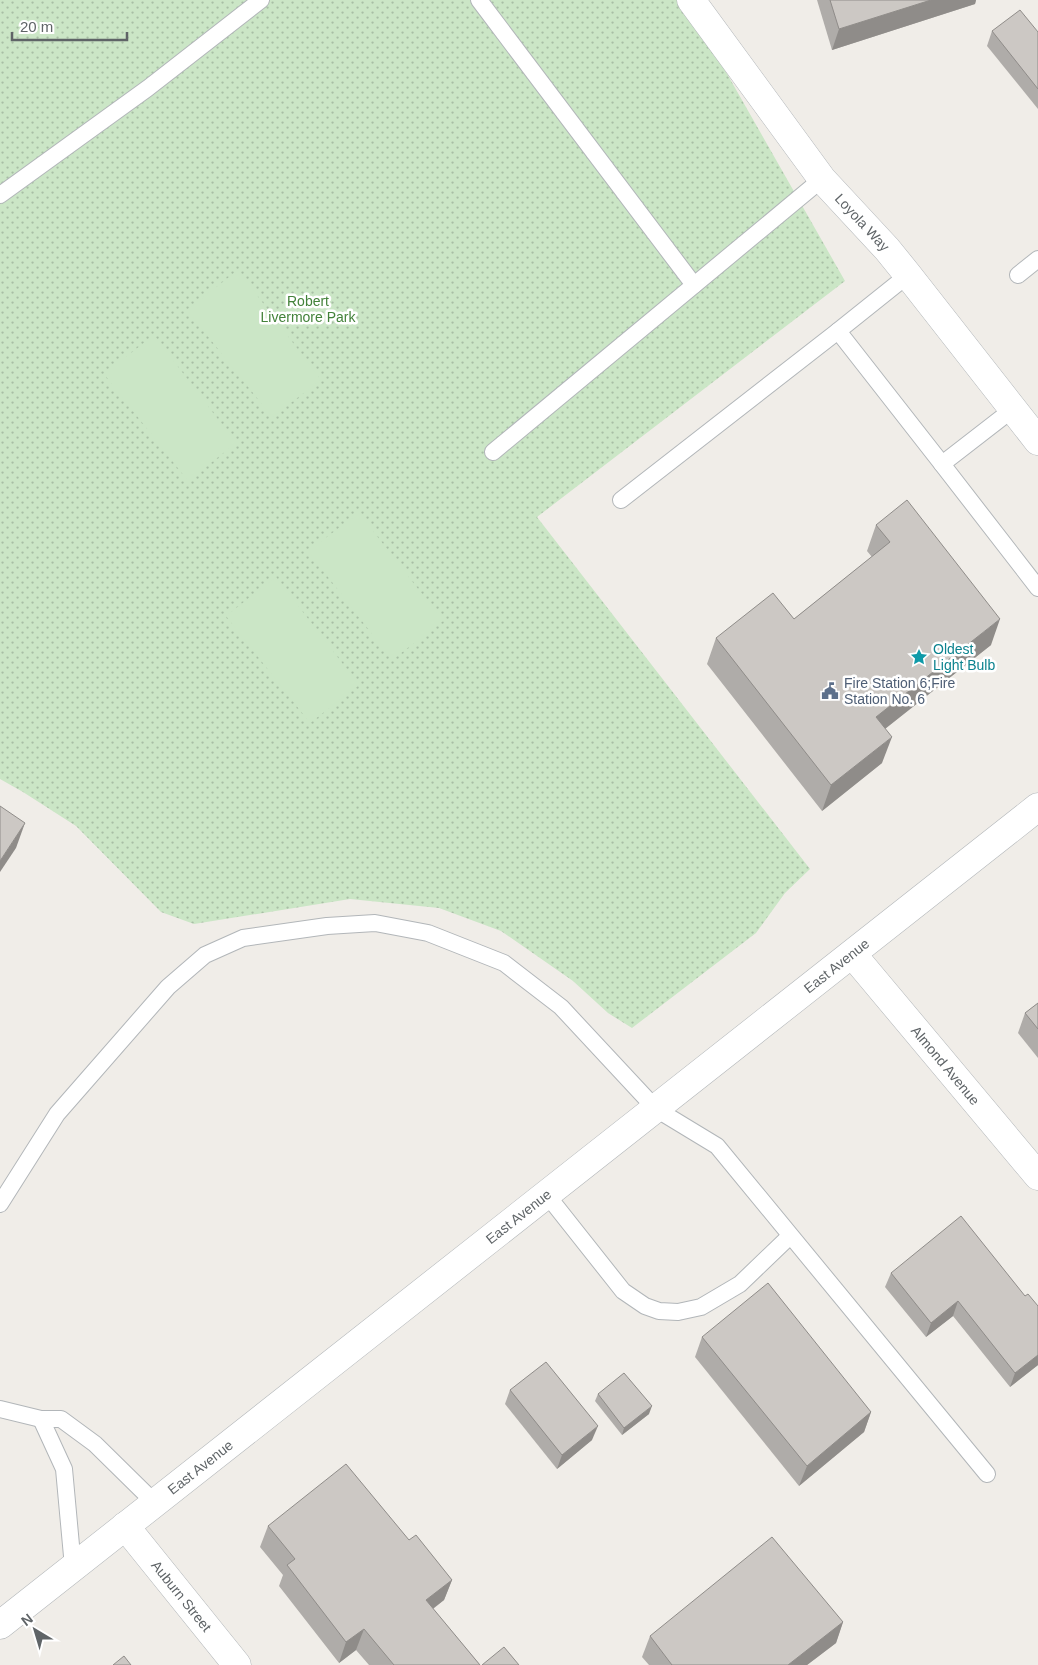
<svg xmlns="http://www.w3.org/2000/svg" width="1038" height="1665" font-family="Arial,sans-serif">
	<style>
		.green { fill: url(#green-dots) }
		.pitch { fill: #cbe6c6 }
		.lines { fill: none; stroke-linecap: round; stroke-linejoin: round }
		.lane-casing { stroke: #b2b6b9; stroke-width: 18 }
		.street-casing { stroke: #b2b6b9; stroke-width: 29 }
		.secondary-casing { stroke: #b2b6b9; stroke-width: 29 }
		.lane { stroke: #fff; stroke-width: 16 }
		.street { stroke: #fff; stroke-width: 28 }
		.secondary { stroke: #fff; stroke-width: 28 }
		.wall { fill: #afaca9 }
		.shaded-wall { fill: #8f8c89 }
		.building { fill: #ccc8c4; stroke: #8f8c89 }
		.labels { text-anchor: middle; stroke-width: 5; stroke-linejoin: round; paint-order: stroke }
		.street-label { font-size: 14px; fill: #5f6467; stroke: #fff }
		.park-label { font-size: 14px; fill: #43823a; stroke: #fff }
		.culture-label { font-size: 14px; fill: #0d838f; stroke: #fff; text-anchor: start }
		.service-label { font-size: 14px; fill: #4e5e75; stroke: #fff; text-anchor: start }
	</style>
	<defs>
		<pattern id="green-dots" width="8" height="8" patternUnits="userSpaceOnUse" patternTransform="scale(1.25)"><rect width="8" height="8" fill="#cbe6c6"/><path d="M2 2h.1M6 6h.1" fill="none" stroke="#a8bea5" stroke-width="1.8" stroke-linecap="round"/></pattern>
	</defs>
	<rect width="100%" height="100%" fill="#f0ede8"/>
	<path class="green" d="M 0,0 L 685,0 L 845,281 L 537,517 L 810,869 L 785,893 L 756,933 L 632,1028 L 608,1013 L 573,981 L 501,931 L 439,908 L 350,899 L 194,924 L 161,912 L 76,826 L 23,792 L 0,779 Z"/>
	<g class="pitch">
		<path d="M 238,270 L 321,380 L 272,417 L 187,310 Z"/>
		<path d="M 154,335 L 236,443 L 188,481 L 104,374 Z"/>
		<path d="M 359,513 L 443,621 L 392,660 L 308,551 Z"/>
		<path d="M 276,577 L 359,685 L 310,723 L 226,616 Z"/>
	</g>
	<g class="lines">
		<g class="lane-casing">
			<g id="lane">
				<path d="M 479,0 L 694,285"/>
				<path d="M 0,195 L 148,88 L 261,0"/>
				<path d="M 908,275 L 838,331 L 942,464"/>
				<path d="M 1018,275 L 1038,259"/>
				<path d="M 1013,409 L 942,464 L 1038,588"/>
				<path d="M 493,452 L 822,179"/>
				<path d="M 621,500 L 838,331"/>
				<path d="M 547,1195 L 623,1291 L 645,1306 L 659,1311 L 678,1312 L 701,1307 L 740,1284 L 790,1236"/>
				<path d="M 0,1204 L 57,1114 L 168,987 L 205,955 L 243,938 L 327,926 L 375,923 L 428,933 L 504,963 L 561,1007 L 656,1109 L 717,1146 L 987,1474"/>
				<path d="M 0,1409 L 41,1419 L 61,1419 L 95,1444 L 155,1503"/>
				<path d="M 41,1419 L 64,1469 L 73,1567"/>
			</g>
		</g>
		<g class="street-casing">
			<g id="street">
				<path id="s1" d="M 691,0 L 822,179 L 887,249 L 908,275 L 1038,441"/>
				<path id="s2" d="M 125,1526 L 237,1665"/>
			</g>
		</g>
		<g class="secondary-casing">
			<g id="secondary">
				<path id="s3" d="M 853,955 L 1038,1176"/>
				<path id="s4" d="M 0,1625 L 1038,807"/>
			</g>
		</g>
		<use href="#lane" class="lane"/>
		<use href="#street" class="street"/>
		<use href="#secondary" class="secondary"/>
	</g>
	<g class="wall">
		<path d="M 817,0 L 976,0 L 975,4 L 832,50 Z"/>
		<path d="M 992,31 L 1038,32 L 1038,109 L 987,46 Z"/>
		<path d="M 876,525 L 991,645 L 885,729 L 882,763 L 822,811 L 707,664 L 716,638 L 794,619 L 872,557 L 867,551 Z"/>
		<path d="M 1038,1003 L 1038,1058 L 1018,1033 L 1025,1013 Z"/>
		<path d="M 891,1273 L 1025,1296 L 1038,1306 L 1038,1365 L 1010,1387 L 953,1316 L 926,1337 L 885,1287 Z"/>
		<path d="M 702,1337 L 871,1412 L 864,1432 L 799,1486 L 695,1357 Z"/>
		<path d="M 510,1390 L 592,1440 L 557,1469 L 505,1404 Z"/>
		<path d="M 598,1394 L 649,1414 L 622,1435 L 595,1401 Z"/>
		<path d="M 268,1526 L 409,1540 L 452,1580 L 444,1600 L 433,1609 L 480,1665 L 369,1665 L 356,1650 L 339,1663 L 279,1586 L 283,1575 L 260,1547 Z"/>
		<path d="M 843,1622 L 836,1643 L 807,1665 L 649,1665 L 642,1657 L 650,1636 Z"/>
	</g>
	<g class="shaded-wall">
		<path d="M 931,0 L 976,0 L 975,4 L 832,50 L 839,29 Z"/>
		<path d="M 1000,619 L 991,645 L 867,743 L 876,717 Z"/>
		<path d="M 892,737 L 882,763 L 822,811 L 831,785 Z"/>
		<path d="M 25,823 L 16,848 L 0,872 L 0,861 Z"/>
		<path d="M 958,1301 L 953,1316 L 926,1337 L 931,1323 Z"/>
		<path d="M 1038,1355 L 1038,1365 L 1010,1387 L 1015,1373 Z"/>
		<path d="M 652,1406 L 649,1414 L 622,1435 L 624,1428 Z"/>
		<path d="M 871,1412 L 864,1432 L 799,1486 L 807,1466 Z"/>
		<path d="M 598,1426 L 592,1440 L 557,1469 L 562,1455 Z"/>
		<path d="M 452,1580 L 444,1600 L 418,1620 L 426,1600 Z"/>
		<path d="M 843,1622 L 836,1643 L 807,1665 L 788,1665 Z"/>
		<path d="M 364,1629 L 356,1650 L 339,1663 L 346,1642 Z"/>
	</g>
	<g class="building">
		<path d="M 830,0 L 931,0 L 839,29 Z"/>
		<path d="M 1020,10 L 1038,32 L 1038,89 L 992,31 Z"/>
		<path d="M 907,500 L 1000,619 L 876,717 L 892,737 L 831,785 L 716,638 L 773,593 L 794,619 L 890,542 L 876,525 Z"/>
		<path d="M 0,806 L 25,823 L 0,861 Z"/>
		<path d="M 1038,1003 L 1038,1029 L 1025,1013 Z"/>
		<path d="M 961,1216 L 1025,1296 L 1028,1294 L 1038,1306 L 1038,1355 L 1015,1373 L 958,1301 L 931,1323 L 891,1273 Z"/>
		<path d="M 768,1283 L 871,1412 L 807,1466 L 702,1337 Z"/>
		<path d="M 546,1362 L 598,1426 L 562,1455 L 510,1390 Z"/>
		<path d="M 624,1373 L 652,1406 L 624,1428 L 598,1394 Z"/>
		<path d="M 346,1464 L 409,1540 L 416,1535 L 452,1580 L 426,1600 L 480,1665 L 394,1665 L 364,1629 L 346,1642 L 287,1565 L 295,1559 L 268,1526 Z"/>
		<path d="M 772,1537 L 843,1622 L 788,1665 L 672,1665 L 650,1636 Z"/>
		<path d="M 504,1647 L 519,1665 L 482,1665 Z"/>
		<path d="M 124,1656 L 131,1665 L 113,1665 Z"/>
	</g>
	<defs>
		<g id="sight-bare" transform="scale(1.35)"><path d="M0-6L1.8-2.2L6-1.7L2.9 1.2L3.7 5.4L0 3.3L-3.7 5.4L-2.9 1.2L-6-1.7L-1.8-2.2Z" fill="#0f9aa8" stroke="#fff" stroke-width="2.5" paint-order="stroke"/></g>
		<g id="civic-bare" transform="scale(1.35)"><path d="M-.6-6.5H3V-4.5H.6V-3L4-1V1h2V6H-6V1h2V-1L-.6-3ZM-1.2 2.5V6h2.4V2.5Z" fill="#5c6f8a" stroke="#fff" stroke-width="2.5" paint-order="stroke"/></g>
	</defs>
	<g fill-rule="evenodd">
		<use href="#sight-bare" x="919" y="657"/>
		<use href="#civic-bare" x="830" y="691"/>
	</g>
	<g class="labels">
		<g class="street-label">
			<text dy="5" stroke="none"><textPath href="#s1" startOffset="281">Loyola Way</textPath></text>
			<text dy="5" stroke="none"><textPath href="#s4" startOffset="1065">East Avenue</textPath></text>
			<text dy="5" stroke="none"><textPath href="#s3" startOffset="144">Almond Avenue</textPath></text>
			<text dy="5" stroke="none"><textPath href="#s4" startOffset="660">East Avenue</textPath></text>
			<text dy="5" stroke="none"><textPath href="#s4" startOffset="255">East Avenue</textPath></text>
			<text dy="5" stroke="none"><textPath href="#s2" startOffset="90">Auburn Street</textPath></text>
		</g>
		<g class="park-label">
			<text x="308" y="306">Robert<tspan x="308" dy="16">Livermore Park</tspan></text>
		</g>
		<g class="culture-label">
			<text x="933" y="654">Oldest<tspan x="933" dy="16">Light Bulb</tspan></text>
		</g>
		<g class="service-label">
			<text x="844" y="688">Fire Station 6;Fire<tspan x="844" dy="16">Station No. 6</tspan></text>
		</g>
	</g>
	<g transform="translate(35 1630) rotate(322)" stroke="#ffffff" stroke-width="4" paint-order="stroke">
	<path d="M0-4L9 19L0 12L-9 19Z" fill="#5f6467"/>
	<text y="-8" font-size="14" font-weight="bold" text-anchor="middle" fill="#5f6467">N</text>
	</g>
	<path d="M12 32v8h115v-8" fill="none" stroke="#5f6467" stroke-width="2.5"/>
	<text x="20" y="32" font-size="15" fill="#5f6467" stroke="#ffffff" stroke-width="4" paint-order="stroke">20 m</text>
</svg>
